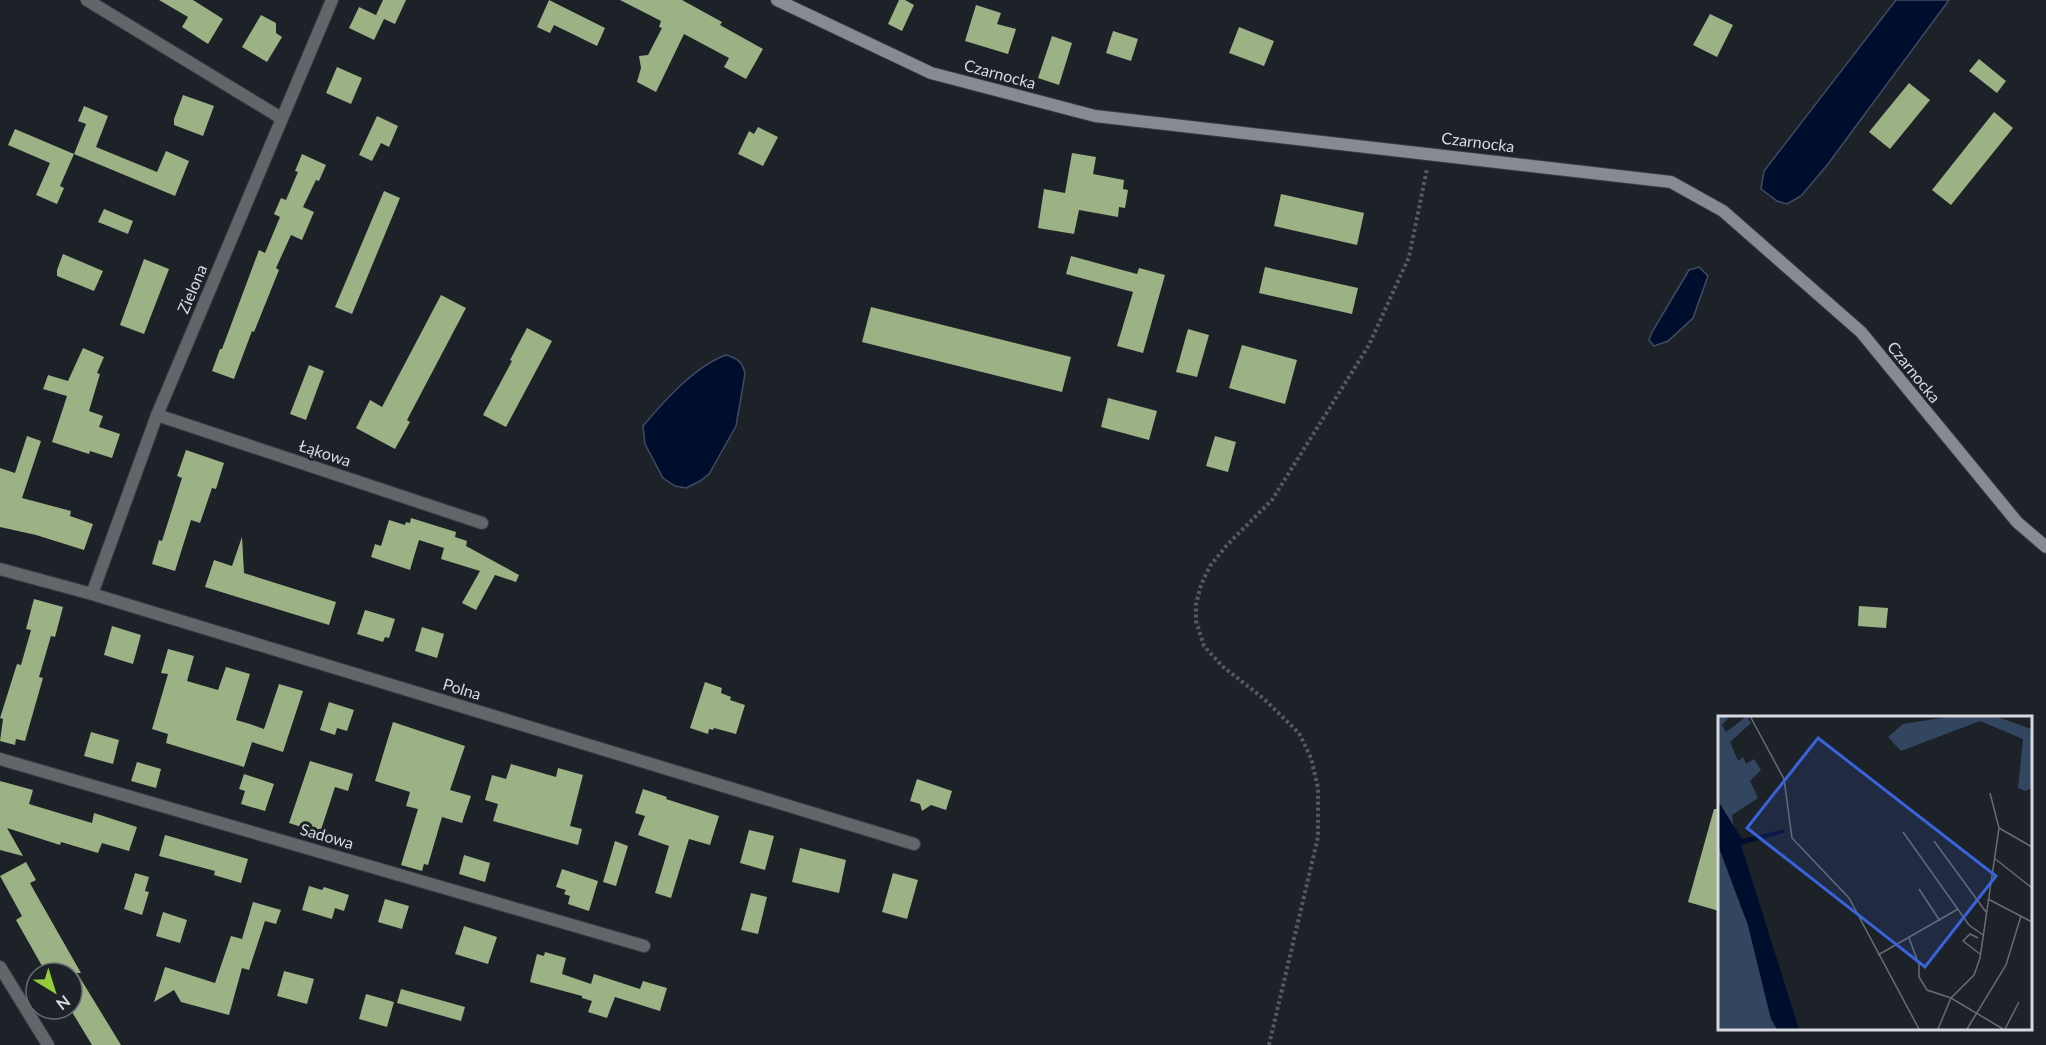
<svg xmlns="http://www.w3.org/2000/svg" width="2046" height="1045" font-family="Lato,sans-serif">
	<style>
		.water { fill: #000e2d; stroke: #404b62; stroke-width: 1.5 }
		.building { fill: #9cb284 }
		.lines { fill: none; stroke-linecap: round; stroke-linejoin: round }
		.street-casing { stroke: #373c42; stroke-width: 14 }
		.secondary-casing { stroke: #373c42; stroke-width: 14 }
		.path { stroke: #555960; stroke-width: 4; stroke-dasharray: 3 3; stroke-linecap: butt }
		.street { stroke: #626569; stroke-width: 12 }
		.secondary { stroke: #878b91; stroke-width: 12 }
		.labels { text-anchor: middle; stroke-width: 6; stroke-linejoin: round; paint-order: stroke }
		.street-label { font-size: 16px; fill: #d7dadf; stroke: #1d2229 }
		.inset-road { fill: none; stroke: #676c72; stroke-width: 1.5 }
		.view { fill: #3963d9; fill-opacity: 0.15; stroke: #3963d9; stroke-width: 3 }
		.inset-edge { fill: none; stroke: #d7dadf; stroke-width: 3 }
	</style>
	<rect width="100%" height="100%" fill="#1d2229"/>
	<g class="water">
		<path d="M 1896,0 L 1949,0 L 1828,164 L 1801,196 L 1787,204 L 1777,201 L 1761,189 L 1764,171 Z"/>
		<path d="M 1699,267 L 1708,276 L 1693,318 L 1668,341 L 1654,346 L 1649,340 L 1652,332 L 1689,270 Z"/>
		<path d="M 726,355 C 737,358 743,362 745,374 L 736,426 L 709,474 L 700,481 L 686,488 L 675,486 L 663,478 L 645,444 L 643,426 C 664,401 695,366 726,355 Z"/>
	</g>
	<g class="building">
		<path d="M 159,0 L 193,0 L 223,19 L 208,44 L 182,27 L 188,17 Z"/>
		<path d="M 383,0 L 406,0 L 395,24 L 384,19 L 374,40 L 349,28 L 359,7 L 380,17 L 376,15 Z"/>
		<path d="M 549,0 L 605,28 L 597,46 L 554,25 L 550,33 L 537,27 Z"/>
		<path d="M 620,0 L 682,0 L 722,22 L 720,25 L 763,49 L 746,79 L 724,67 L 729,58 L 684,34 L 656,92 L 637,82 L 641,68 L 639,56 L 648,55 L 662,28 L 659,27 L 661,21 Z"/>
		<path d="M 899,0 L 905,0 L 914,5 L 902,31 L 888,24 Z"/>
		<path d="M 976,5 L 1001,13 L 997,24 L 1016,29 L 1008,54 L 965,41 Z"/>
		<path d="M 1710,14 L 1733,25 L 1717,57 L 1693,45 Z"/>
		<path d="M 261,15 L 276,23 L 276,33 L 282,37 L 267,62 L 242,47 Z"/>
		<path d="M 1239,27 L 1274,41 L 1264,66 L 1229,53 Z"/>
		<path d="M 1113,31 L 1138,39 L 1131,61 L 1106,53 Z"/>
		<path d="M 1052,36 L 1072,43 L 1059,85 L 1038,78 Z"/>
		<path d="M 1979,59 L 2006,81 L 1997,93 L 1969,71 Z"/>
		<path d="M 337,67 L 362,78 L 351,104 L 326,93 Z"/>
		<path d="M 1909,83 L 1930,100 L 1890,149 L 1869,132 Z"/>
		<path d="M 183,95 L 214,106 L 203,136 L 174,125 L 174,119 Z"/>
		<path d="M 84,106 L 108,116 L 96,147 L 157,172 L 166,151 L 189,161 L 175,196 L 74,154 L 86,124 L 78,121 Z"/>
		<path d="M 1994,112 L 2013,128 L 1951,205 L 1932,190 Z"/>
		<path d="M 377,116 L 398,126 L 389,147 L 381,143 L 372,161 L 359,155 Z"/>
		<path d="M 758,127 L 778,137 L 763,166 L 738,154 L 749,131 L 754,134 Z"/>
		<path d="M 15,129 L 74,154 L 60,186 L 64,188 L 57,204 L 36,195 L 50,163 L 8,145 Z"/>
		<path d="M 1072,153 L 1096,157 L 1093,174 L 1124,180 L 1123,189 L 1128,190 L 1125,208 L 1119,207 L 1118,217 L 1079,210 L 1074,234 L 1038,228 L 1044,189 L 1065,193 Z"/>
		<path d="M 302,154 L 326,165 L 319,181 L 316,180 L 303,207 L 314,212 L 302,240 L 291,235 L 276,268 L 279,270 L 254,332 L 252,331 L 234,379 L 212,371 L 220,349 L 222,349 L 259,250 L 265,253 L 280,217 L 274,214 L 281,198 L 286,200 L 298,172 L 295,171 Z"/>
		<path d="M 384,191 L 400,198 L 352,314 L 335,307 Z"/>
		<path d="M 1281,194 L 1364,213 L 1357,245 L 1274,226 Z"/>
		<path d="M 104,209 L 133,221 L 128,234 L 98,222 Z"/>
		<path d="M 63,254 L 103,271 L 94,291 L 57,276 L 57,270 Z"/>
		<path d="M 1071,256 L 1137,274 L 1139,268 L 1165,275 L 1143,353 L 1117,346 L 1133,292 L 1066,274 Z"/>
		<path d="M 144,259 L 169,269 L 144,334 L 120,325 Z"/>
		<path d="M 1265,267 L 1358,288 L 1352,314 L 1259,293 Z"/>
		<path d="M 441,295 L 466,308 L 407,420 L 410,422 L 395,449 L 356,428 L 370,400 L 382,407 Z"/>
		<path d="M 871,307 L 1071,357 L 1062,392 L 862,342 Z"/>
		<path d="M 527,328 L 552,341 L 506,427 L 483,415 L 512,361 L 510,360 Z"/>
		<path d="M 1188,329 L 1209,335 L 1197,377 L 1176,372 Z"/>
		<path d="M 1242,345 L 1297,360 L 1285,404 L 1229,388 Z"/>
		<path d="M 83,348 L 104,357 L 97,373 L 100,374 L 89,411 L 103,416 L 99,427 L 120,434 L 112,458 L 90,451 L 89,454 L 52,442 L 67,396 L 43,389 L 48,375 L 68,381 Z"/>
		<path d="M 309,365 L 324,371 L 306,420 L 290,414 Z"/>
		<path d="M 1108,398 L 1157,411 L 1149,440 L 1101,427 Z"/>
		<path d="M 27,436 L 41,441 L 22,498 L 71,511 L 70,516 L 93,524 L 84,550 L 36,535 L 0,527 L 0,468 L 15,473 Z"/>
		<path d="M 1215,436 L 1236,442 L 1228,472 L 1206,466 Z"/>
		<path d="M 186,450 L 224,463 L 216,489 L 212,488 L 200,523 L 191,520 L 175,571 L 152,564 L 159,540 L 162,541 L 182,478 L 177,476 Z"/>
		<path d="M 411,518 L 456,532 L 455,537 L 467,541 L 466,546 L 519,575 L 516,582 L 495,575 L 476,610 L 462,603 L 480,571 L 441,559 L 444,548 L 419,540 L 410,570 L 371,557 L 375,544 L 381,546 L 389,520 L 405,525 L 406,522 L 410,523 Z"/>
		<path d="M 242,537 L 244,573 L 336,602 L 329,625 L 205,587 L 214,560 L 232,566 Z"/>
		<path d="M 34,599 L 63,607 L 55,637 L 51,636 L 39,677 L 43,678 L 25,741 L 16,739 L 15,745 L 0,741 L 3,719 L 0,718 L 17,664 L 21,665 L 31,630 L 26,629 Z"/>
		<path d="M 1859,606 L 1888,608 L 1886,628 L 1858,626 Z"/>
		<path d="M 365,610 L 395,619 L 389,638 L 385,637 L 383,642 L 357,634 Z"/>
		<path d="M 112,626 L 141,635 L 133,664 L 104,655 Z"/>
		<path d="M 422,627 L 444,634 L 437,658 L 415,651 Z"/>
		<path d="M 168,649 L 194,656 L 187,681 L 218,690 L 226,667 L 250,674 L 236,720 L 250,724 L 264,729 L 279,684 L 303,691 L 283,752 L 252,742 L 244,767 L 166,743 L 168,734 L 152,729 L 168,674 L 161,673 Z"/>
		<path d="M 705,682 L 722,688 L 721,693 L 731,697 L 730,700 L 745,705 L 736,734 L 714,728 L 713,730 L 709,729 L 708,734 L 690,728 Z"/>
		<path d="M 329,702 L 354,710 L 347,731 L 337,728 L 335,735 L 320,730 Z"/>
		<path d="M 393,722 L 465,746 L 450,790 L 471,796 L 462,823 L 442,817 L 428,865 L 424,864 L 422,871 L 401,865 L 418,809 L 406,806 L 410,792 L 375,781 Z"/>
		<path d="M 91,732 L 119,740 L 113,764 L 84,756 Z"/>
		<path d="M 310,761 L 353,774 L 348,791 L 335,787 L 320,833 L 289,823 Z"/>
		<path d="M 137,762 L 161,769 L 156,788 L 131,781 Z"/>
		<path d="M 511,764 L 556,777 L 558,768 L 583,775 L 570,826 L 582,829 L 578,845 L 493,821 L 498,804 L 485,800 L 492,775 L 506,779 Z"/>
		<path d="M 244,774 L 274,784 L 265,811 L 241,804 L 245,791 L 239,789 Z"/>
		<path d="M 917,779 L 952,791 L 946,810 L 931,805 L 922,811 L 920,804 L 910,801 Z"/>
		<path d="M 0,781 L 33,790 L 29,804 L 92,823 L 94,813 L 137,827 L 129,851 L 102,843 L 98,853 L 61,842 L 60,845 L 7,828 L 23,856 L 0,850 Z"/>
		<path d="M 643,789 L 667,797 L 666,799 L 719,816 L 710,845 L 689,839 L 671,898 L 655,893 L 669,846 L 638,835 L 645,816 L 635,813 Z"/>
		<path d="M 1714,809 L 1719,809 L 1719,911 L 1688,902 Z"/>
		<path d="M 749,830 L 774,836 L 765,870 L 740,863 Z"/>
		<path d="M 165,835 L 248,859 L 241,883 L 214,875 L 215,871 L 159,856 Z"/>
		<path d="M 615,841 L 628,846 L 616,886 L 603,882 Z"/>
		<path d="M 800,848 L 846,860 L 839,893 L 792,882 Z"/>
		<path d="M 464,855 L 490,863 L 485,882 L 459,874 Z"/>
		<path d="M 26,862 L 36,880 L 30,883 L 36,894 L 81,973 L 77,973 L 121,1045 L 92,1045 L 72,1012 L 72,973 L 46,973 L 16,920 L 22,916 L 0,876 Z"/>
		<path d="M 562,869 L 598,881 L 589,911 L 568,904 L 570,896 L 564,894 L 566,890 L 556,887 Z"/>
		<path d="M 135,873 L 149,877 L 145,891 L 149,892 L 142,915 L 124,909 Z"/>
		<path d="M 893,873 L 918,880 L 907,919 L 882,912 Z"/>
		<path d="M 309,886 L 322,890 L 324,887 L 349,895 L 344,911 L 335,908 L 332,919 L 302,910 Z"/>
		<path d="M 751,893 L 767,897 L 758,934 L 741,930 Z"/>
		<path d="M 385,899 L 409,906 L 402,929 L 378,922 Z"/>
		<path d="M 253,902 L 281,910 L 276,924 L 265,921 L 249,970 L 242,968 L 229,1015 L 181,1002 L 174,990 L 154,1002 L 165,967 L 215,983 L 231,936 L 242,939 Z"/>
		<path d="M 163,912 L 187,920 L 180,943 L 156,936 Z"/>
		<path d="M 464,926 L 497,937 L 488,964 L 455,954 Z"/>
		<path d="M 545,952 L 566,958 L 562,974 L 591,984 L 594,974 L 640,989 L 643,981 L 667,988 L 660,1011 L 615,997 L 607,1018 L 588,1012 L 592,1001 L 582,998 L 582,996 L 530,982 L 537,954 L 544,956 Z"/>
		<path d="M 284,971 L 314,979 L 307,1004 L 277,996 Z"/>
		<path d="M 401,989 L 465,1007 L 461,1021 L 397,1003 Z"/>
		<path d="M 366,994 L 394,1002 L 387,1027 L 359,1019 Z"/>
	</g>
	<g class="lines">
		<g class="street-casing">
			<g id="street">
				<path d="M 87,0 L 281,118"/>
				<path d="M 157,415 L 482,523"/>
				<path d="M 0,569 L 92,594 L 914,844"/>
				<path d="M 92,594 L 157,415 L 332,0"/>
				<path d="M 0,759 L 644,946"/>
				<path d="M 0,967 L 48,1045"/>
			</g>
		</g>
		<g class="secondary-casing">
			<path id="secondary" d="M 777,0 L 931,73 L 1095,116 L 1671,182 L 1723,211 L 1861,332 L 2017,522 L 2046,547"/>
		</g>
		<path class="path" d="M 1269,1045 L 1318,837 L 1318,788 L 1311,758 L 1299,733 L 1263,698 L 1222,666 L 1204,646 L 1196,621 L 1196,604 L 1201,585 L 1210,566 L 1227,545 L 1272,500 L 1369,345 L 1409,257 L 1427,169"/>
		<use href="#street" class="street"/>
		<use href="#secondary" class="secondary"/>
	</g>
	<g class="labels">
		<g class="street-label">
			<text transform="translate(1000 74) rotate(15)" y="6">Czarnocka</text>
			<text transform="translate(1478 142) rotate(7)" y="6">Czarnocka</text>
			<text transform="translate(192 289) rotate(-67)" y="6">Zielona</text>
			<text transform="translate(1914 372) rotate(51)" y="6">Czarnocka</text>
			<text transform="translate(325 453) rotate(18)" y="6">Łąkowa</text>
			<text transform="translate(462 689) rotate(17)" y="6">Polna</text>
			<text transform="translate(327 836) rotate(16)" y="6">Sadowa</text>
		</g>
	</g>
	<g transform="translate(1718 716)">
		<rect width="314" height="314" fill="#1d2229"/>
		<path d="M 0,0 L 12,0 L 4,9 L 8,16 L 29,0 L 33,7 L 12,26 L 20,45 L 25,41 L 28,48 L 36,43 L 43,54 L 32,65 L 40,82 L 14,99 L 16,113 L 0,85 ZM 236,0 L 277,0 L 313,13 L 313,72 L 308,75 L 300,72 L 305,23 L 262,5 L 183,35 L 170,21 L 185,8 ZM 0,129 L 30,209 L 52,299 L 59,313 L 0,313 Z" fill="#334660"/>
		<path d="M 0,85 L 24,123 L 67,113 L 66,117 L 23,129 L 81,313 L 59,313 L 53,303 L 30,209 L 0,129 Z" fill="#000e2d"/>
		<path class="inset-road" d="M 32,0 L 66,63 L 74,122 L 131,182 L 201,313M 281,112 L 314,131M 185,116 L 251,209 L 265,219M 216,125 L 268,196M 276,142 L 314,172M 201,173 L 222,205M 270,183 L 314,206M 191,222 L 201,249 L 201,261 L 209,274 L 233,282 L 285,313M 260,222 L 252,218 L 245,225 L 262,238M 160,239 L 240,193M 220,313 L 233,282 L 256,259 L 262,242 L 281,112 L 272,77M 249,313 L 288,249 L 303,200M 287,313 L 301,286"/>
		<path class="view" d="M 100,22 L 278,160 L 207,251 L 29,112 Z"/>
		<rect width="314" height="314" class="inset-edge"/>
	</g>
	<g transform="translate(54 991) rotate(142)"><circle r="28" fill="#1d2229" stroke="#676c72" stroke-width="1.5"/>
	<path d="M0-4.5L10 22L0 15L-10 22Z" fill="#94cc3c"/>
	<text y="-9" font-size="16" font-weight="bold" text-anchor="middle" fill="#d7dadf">N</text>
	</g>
</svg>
